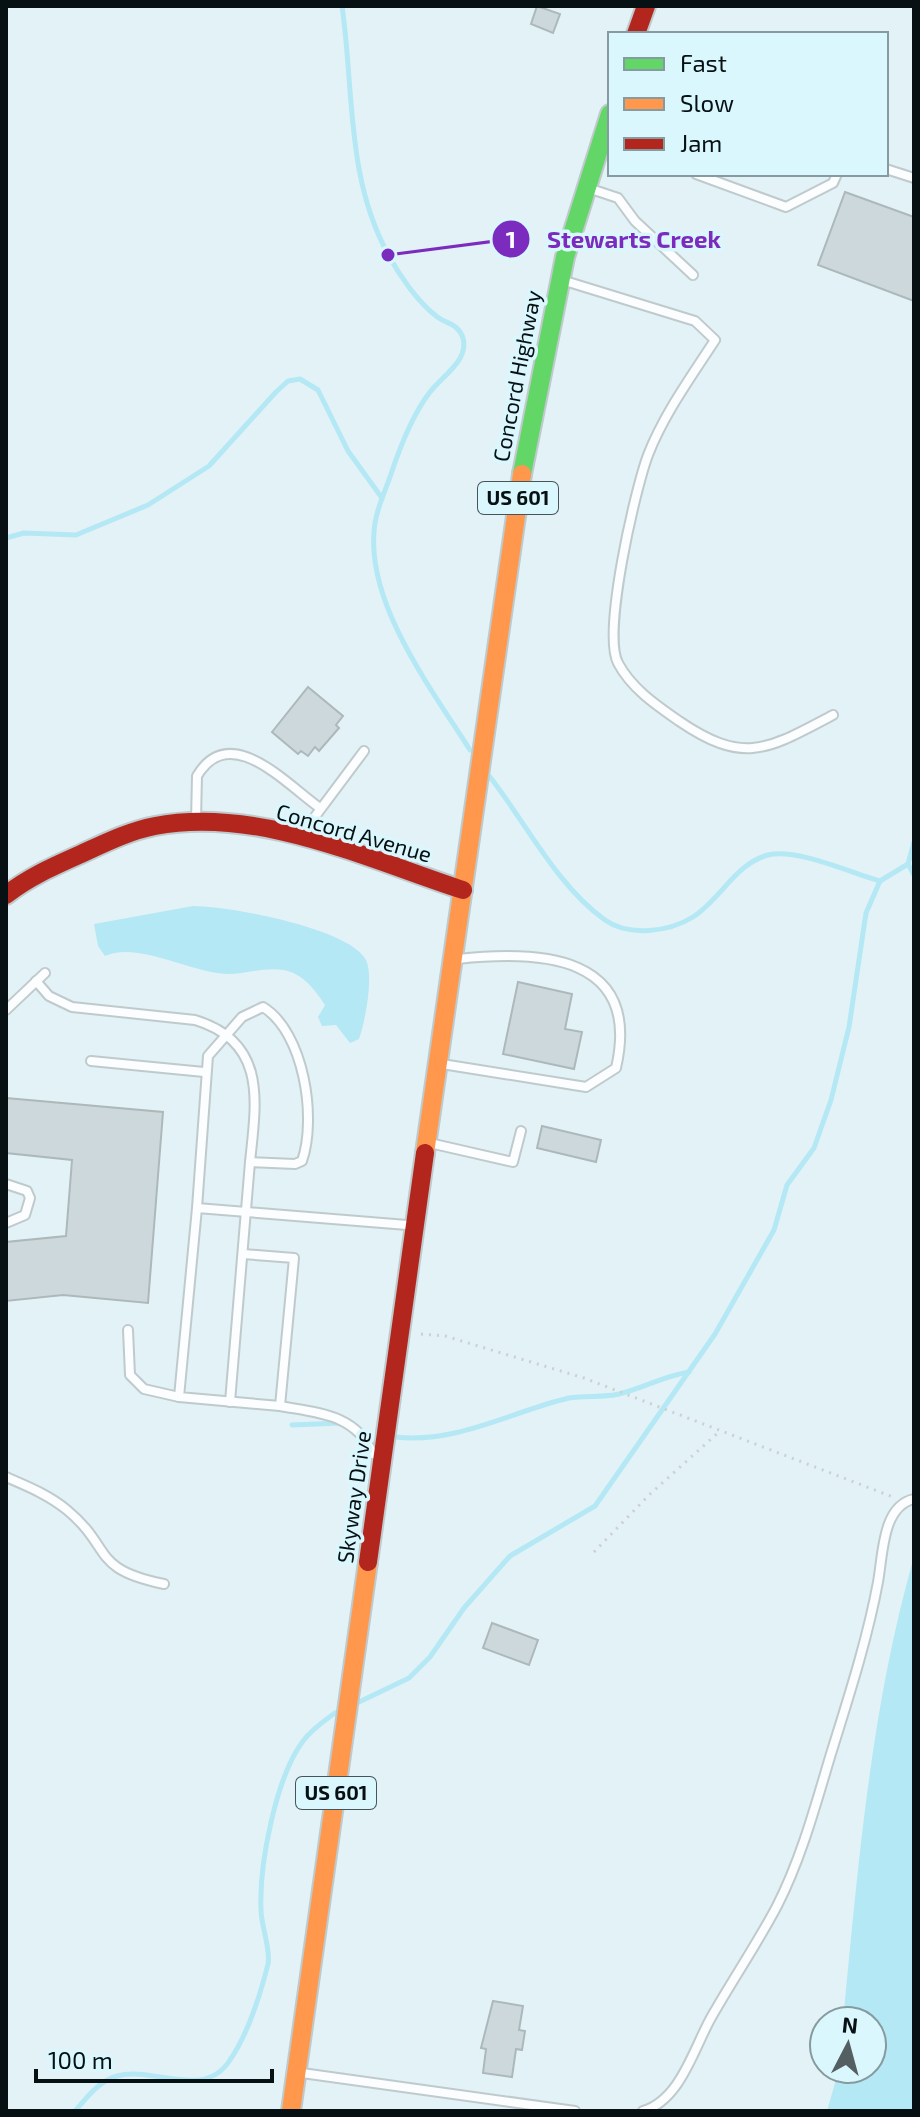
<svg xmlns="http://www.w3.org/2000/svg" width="920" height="2117" font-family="'Exo 2',sans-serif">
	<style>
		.water { fill: #b4e8f5 }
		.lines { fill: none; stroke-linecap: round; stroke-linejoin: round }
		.stream { stroke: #b4e8f5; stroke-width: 5 }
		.building { fill: #ccd8db; stroke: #adb8bb; stroke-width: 2 }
		.lane-casing { stroke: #bfcacd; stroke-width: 12 }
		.fast-casing { stroke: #bfcacd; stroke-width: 22 }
		.slow-casing { stroke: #bfcacd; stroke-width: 22 }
		.jam-casing { stroke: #bfcacd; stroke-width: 22 }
		.path { stroke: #ccd0d1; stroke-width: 3; stroke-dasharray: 2 6; stroke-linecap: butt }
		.lane { stroke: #fbfdfe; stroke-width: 8 }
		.fast { stroke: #63d668; stroke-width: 18 }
		.slow { stroke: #ff974d; stroke-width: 18 }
		.jam { stroke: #b3261e; stroke-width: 18 }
		.labels { text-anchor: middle; stroke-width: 7; stroke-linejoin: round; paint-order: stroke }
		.shield { fill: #dbf7fe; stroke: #475559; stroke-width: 2 }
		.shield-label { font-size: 20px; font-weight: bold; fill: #071012 }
		.street-label { font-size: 22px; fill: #071012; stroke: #dbf7fe }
		.leader { fill: none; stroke: #7b2cbf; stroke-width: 3 }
		.callout-dot { fill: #7b2cbf; stroke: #dbf7fe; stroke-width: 3 }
		.mark-label { font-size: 24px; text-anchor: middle; font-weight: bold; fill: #fff }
		.callout-label { font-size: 24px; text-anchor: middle; font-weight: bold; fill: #7b2cbf; stroke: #dbf7fe; stroke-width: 7; stroke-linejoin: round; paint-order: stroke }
	</style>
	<rect width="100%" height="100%" fill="#e3f2f6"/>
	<g class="water">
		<path d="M 193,906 C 228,906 350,928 366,960 C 374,977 365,1022 359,1039 L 350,1043 L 336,1025 L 322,1026 L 318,1017 L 325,1005 C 315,990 303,973 283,970 C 265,967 245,974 227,974 C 192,973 137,941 105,956 L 98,946 L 94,924 Z"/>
		<path d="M 914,1557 L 914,2111 L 827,2111 L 839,2069 L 872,2069 L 872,2021 L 843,2021 C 858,1866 871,1706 914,1557 Z"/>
	</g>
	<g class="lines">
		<g class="stream">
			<path d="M 342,6 C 354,89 346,178 388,254 C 399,275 417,301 436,316 C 446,324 458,323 463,338 C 469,361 442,376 430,392 C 412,415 400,447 391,474 C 385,492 375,512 374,532 C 368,606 432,690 470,750"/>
			<path d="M 6,538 L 24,533 L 76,535 L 148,505 L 209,466 L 276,392 L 288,381 L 300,379 L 318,390 L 348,451 L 382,498"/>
			<path d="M 490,777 C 526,823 557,886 605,920 C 629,937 669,932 693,917 C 721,899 735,864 768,855 C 797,848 851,873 880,881 L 908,864 L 914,842"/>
			<path d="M 908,864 L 914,875"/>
			<path d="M 292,1425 L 340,1423"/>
			<path d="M 396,1437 C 456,1444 513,1411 569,1398 C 585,1395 603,1398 619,1394 C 643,1388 664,1376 689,1372"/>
			<path d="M 359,1702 L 409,1678 L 430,1657 L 464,1608 L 510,1556 L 595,1506 L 715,1334 L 774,1230 L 787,1185 L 814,1148 L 831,1100 L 849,1027 L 866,913 L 880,881"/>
			<path d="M 75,2111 C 87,2097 99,2081 117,2076 C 154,2066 204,2101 230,2060 C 249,2032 260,1996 268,1964 C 271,1949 261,1926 261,1910 C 259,1864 276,1777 303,1741 C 312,1729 324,1721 335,1713"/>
		</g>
	</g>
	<g class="building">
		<path d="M 537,6 L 560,14 L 553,33 L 531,24 Z"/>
		<path d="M 845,192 L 914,217 L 914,301 L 818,265 Z"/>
		<path d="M 308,687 L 343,716 L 336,725 L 339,728 L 319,751 L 315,747 L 308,756 L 301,751 L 298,754 L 272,732 Z"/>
		<path d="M 518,982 L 572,994 L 565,1029 L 582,1032 L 574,1069 L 503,1054 Z"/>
		<path d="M 6,1098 L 163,1112 L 148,1303 L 63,1295 L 6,1301 L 6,1242 L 66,1236 L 72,1160 L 6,1153 Z"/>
		<path d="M 542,1126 L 601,1140 L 596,1162 L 537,1148 Z"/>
		<path d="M 492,1623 L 538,1640 L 529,1665 L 483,1648 Z"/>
		<path d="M 493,2001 L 523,2006 L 519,2030 L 525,2031 L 522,2050 L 516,2049 L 512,2077 L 483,2073 L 486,2049 L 481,2048 Z"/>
	</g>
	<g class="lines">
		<g class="lane-casing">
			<g id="lane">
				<path d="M 886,169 L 914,178"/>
				<path d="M 696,174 L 786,207 L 833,183 L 837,174"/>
				<path d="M 591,189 L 618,198 L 635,221 L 693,275"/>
				<path d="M 565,281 L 695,321 L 715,340 C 691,377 664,414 648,455 C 635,490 602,633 618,663 C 631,688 656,705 679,721 C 745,766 768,749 833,715"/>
				<path d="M 196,820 L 197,776 C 230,721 285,783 320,808"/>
				<path d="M 302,834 L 364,751"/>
				<path d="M 36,981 L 49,996 L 72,1007 L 195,1020 C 268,1042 256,1103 250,1162"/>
				<path d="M 6,1010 L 45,973"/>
				<path d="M 91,1061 L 204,1072"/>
				<path d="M 442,1064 L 586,1087 L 616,1068 C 642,955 541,950 458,959"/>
				<path d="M 434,1144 L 513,1162 L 521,1131"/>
				<path d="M 6,1184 L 27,1191 L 30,1198 L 25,1215 L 6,1223"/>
				<path d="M 197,1208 L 208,1056 L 242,1017 L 263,1007 C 304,1032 317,1118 302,1161 L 295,1164 L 250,1162 L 230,1402"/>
				<path d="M 243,1254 L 294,1258 L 280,1406 L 179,1397 L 197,1208 L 407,1225"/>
				<path d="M 128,1330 L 130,1375 L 144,1389 L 179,1397"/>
				<path d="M 280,1406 C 318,1413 356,1414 373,1454"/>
				<path d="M 6,1477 C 27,1486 49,1495 67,1510 C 113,1548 90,1569 164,1584"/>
				<path d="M 302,2073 L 575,2111"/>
				<path d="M 643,2111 C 681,2100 694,2047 712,2016 C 733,1979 757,1944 777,1906 C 801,1859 815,1807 830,1757 C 848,1699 867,1641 878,1582 C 883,1555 882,1506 914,1499"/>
			</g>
		</g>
		<g class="fast-casing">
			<path id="fast" d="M 522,474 L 565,257 L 610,114"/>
		</g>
		<g class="slow-casing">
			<g id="slow">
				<path d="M 425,1153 L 522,474"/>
				<path d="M 291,2111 L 368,1562"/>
			</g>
		</g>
		<g class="jam-casing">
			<g id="jam">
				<path d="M 636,34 L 646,6"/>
				<path d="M 6,895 C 29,877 54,866 81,854 C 105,843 129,831 155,826 C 257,806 368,859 463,890"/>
				<path d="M 368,1562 L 425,1153"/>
			</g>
		</g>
		<g class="path">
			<path d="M 421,1334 L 445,1336 L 584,1378 L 893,1497"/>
			<path d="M 594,1552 L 649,1495 L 720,1431"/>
		</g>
		<use href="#lane" class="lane"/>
		<use href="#fast" class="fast"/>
		<use href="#slow" class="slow"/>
		<use href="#jam" class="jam"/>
	</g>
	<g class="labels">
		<g class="shield">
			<rect x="478" y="482" width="80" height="32" rx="6"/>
			<rect x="296" y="1777" width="80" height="32" rx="6"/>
		</g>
		<g class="shield-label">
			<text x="518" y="505">US 601</text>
			<text x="336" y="1800">US 601</text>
		</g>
		<g class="street-label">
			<text transform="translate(517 376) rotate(-79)" y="8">Concord Highway</text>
			<text transform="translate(354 833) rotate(16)" y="8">Concord Avenue</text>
			<text transform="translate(354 1497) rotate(-82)" y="8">Skyway Drive</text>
		</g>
	</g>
	<path class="leader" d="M388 255L511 239"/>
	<g class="callout-dot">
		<circle cx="388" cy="255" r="8"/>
		<circle cx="511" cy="239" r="20"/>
	</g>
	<g class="mark-label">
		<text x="511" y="248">1</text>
	</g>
	<g class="callout-label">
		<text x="634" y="248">Stewarts Creek</text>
	</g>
	<rect width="920" height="2117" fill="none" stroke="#071012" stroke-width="16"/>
	<rect x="608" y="32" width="280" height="144" fill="#dbf7fe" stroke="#869ba0" stroke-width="2"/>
	<rect x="624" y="58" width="40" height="12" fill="#63d668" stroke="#869ba0" stroke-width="2"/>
	<text x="680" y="72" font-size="24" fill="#071012">Fast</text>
	<rect x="624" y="98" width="40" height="12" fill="#ff974d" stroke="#869ba0" stroke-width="2"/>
	<text x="680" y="112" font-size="24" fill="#071012">Slow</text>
	<rect x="624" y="138" width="40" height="12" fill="#b3261e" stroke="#869ba0" stroke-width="2"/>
	<text x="680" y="152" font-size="24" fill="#071012">Jam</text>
	<g transform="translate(848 2045) rotate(6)"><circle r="38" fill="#dbf7fe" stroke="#869ba0" stroke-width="2"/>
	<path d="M0-6L14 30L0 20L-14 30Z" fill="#545f62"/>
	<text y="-12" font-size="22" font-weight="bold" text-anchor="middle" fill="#071012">N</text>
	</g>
	<path d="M36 2069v12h236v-12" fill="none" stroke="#071012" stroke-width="4"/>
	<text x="48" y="2069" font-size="24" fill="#071012" stroke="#dbf7fe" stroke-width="6" paint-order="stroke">100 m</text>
</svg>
